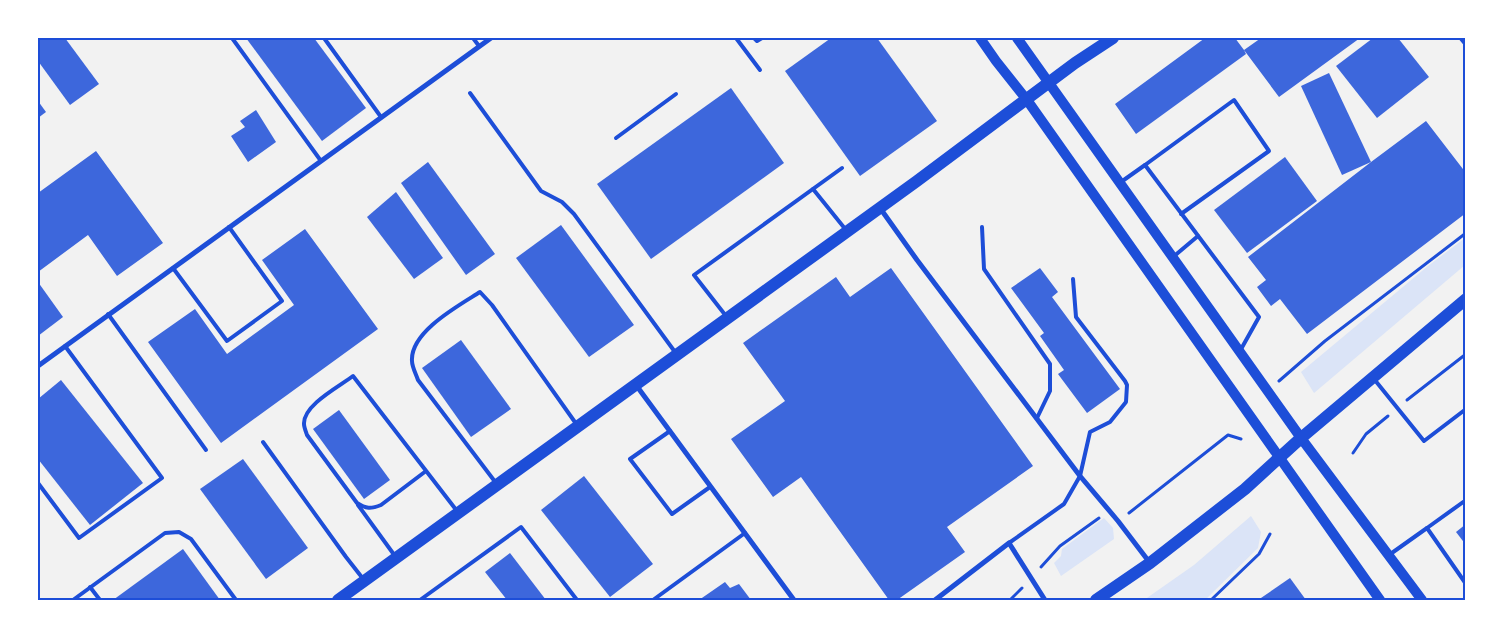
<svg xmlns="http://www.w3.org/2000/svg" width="1503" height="638" font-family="'Space Grotesk',sans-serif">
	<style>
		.green { fill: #dbe4f7 }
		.building { fill: #3d67dc }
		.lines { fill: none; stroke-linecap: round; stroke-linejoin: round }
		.path { stroke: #1d4ed8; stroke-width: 3 }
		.service { stroke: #1d4ed8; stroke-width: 4 }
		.minor { stroke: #1d4ed8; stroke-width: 5 }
		.secondary { stroke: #1d4ed8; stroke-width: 10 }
		.primary { stroke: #1d4ed8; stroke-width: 12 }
		.neatline { fill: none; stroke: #1d4ed8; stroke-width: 2 }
	</style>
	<rect width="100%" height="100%" fill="#f2f2f2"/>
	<g class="green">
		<path d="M 1465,238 L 1465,265 L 1314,393 L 1301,372 L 1428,266 Z"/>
		<path d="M 1251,516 L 1261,532 L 1258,548 L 1205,600 L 1144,600 L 1194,565 Z"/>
		<path d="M 1104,518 L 1113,528 L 1114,539 L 1061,576 L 1054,563 L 1061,556 L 1062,549 Z"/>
	</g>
	<g class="building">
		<path d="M 38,38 L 65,38 L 99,84 L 70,105 L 38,61 Z"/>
		<path d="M 246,38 L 314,38 L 366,108 L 322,141 Z"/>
		<path d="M 831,38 L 877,38 L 937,121 L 860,176 L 785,71 Z"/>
		<path d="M 1205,38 L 1235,38 L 1244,50 L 1261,38 L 1360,38 L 1279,97 L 1244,50 L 1246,54 L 1136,134 L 1115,104 Z"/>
		<path d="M 1373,38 L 1398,38 L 1429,77 L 1377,118 L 1336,66 Z"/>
		<path d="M 1329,73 L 1371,162 L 1342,175 L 1301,86 Z"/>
		<path d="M 731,88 L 784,163 L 651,259 L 597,184 Z"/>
		<path d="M 38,101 L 46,112 L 38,118 Z"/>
		<path d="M 256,110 L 276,142 L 248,162 L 231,136 L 245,127 L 240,121 Z"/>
		<path d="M 1426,121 L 1466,173 L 1466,213 L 1307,334 L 1280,299 L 1271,306 L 1257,287 L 1266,280 L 1248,257 L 1371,162 Z"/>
		<path d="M 96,151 L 163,243 L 117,276 L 88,235 L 38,272 L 38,193 Z"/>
		<path d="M 1285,157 L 1317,201 L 1247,253 L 1214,210 Z"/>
		<path d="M 428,162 L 495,254 L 466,275 L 401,183 Z"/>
		<path d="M 396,192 L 443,258 L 414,279 L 367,217 Z"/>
		<path d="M 561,225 L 634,325 L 589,357 L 516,258 Z"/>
		<path d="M 305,229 L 378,329 L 221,443 L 148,342 L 195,309 L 227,354 L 294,305 L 262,260 Z"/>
		<path d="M 891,268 L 1033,466 L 947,527 L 965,552 L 897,600 L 889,600 L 801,477 L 773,497 L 731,439 L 785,401 L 743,343 L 836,277 L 850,297 Z"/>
		<path d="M 1040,268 L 1058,292 L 1052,297 L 1120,389 L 1087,413 L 1058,374 L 1064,370 L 1040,336 L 1044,333 L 1011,288 Z"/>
		<path d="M 38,282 L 63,317 L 38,336 Z"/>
		<path d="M 461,340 L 511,409 L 471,437 L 422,368 Z"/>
		<path d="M 61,380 L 143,483 L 90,525 L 38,459 L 38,399 Z"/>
		<path d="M 339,410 L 390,480 L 364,499 L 313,429 Z"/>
		<path d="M 243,459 L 308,548 L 266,579 L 200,489 Z"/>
		<path d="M 584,476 L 653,564 L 610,597 L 541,510 Z"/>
		<path d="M 1466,524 L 1466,545 L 1456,532 Z"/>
		<path d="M 183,549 L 220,600 L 113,600 Z"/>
		<path d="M 510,553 L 546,600 L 507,600 L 485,572 Z"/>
		<path d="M 1290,578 L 1306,600 L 1258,600 Z"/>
		<path d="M 725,582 L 730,588 L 739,584 L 751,600 L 699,600 Z"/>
	</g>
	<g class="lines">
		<g class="path">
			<path d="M 1279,381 L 1325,341 L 1466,233"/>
			<path d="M 1407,400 L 1466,354"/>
			<path d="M 1353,453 L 1366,434 L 1388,416"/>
			<path d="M 1129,513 L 1228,435 L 1241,439"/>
			<path d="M 1041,567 L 1060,546 L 1099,518"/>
			<path d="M 1010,600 L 1022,588"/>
			<path d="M 1211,600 L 1259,554 L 1270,534"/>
		</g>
		<g class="service">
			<path d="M 232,38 L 321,161"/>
			<path d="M 324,38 L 381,117"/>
			<path d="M 473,38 L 479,46"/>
			<path d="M 736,38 L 760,70"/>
			<path d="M 754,38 L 757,41 L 762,38"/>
			<path d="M 470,93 L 541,191 L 562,202 L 574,214 L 675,352"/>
			<path d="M 616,138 L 676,94"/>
			<path d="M 1145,165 L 1234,100 L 1269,151 L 1181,214"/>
			<path d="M 1121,182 L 1145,165 L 1259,317 L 1240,351"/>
			<path d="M 813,189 L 846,230"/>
			<path d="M 982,227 L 984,269 L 1050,364 L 1050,391 L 1037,418"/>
			<path d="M 1173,257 L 1198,236"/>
			<path d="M 173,268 L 227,341 L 282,301 L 229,227"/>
			<path d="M 108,314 L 206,450"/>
			<path d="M 726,316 L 694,275 L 842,168"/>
			<path d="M 1374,379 L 1424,441 L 1466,409"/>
			<path d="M 670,431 L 630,459 L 672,514 L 710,487"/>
			<path d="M 263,442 L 346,557 L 364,580"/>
			<path d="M 426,471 L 381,505 C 371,509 366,509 357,503 L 307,435 C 306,432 304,427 304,424 C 303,405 340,386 353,376 L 457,511"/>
			<path d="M 38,483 L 79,538 L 162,478 L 65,346"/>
			<path d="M 496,483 L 418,380 C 416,374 412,367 412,361 C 410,332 458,306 480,292 L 492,305 L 577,425"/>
			<path d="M 358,505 L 395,556"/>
			<path d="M 1427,528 L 1466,500"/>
			<path d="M 1009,543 L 1064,504 L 1080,476 L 1090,432 L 1110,422 L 1126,402 L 1127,385 L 1125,381 L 1076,317 L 1073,279"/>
			<path d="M 1389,555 L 1427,528 L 1466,584"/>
			<path d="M 90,587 L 100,600"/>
			<path d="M 73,600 L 165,533 L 179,532 L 191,539 L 236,600"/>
			<path d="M 420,600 L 521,527 L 577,600"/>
			<path d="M 653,600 L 745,533"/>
		</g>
		<g class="minor">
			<path d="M 1461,38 L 1466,44"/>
			<path d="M 880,208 L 917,260 L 1080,476 L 1118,521 L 1150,563"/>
			<path d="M 38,366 L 491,38"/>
			<path d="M 636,385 L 794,600"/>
			<path d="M 935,600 L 1009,543 L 1045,600"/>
		</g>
		<g class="secondary">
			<path d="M 980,38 L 996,61 L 1027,100 L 1380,600"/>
			<path d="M 1017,38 L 1301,438 L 1422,600"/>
		</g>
		<g class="primary">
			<path d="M 338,600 L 917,181 L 1075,63 L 1113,38"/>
			<path d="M 1096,600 L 1150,563 L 1245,489 L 1301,438 L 1466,299"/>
		</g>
	</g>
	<rect width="1503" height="638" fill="none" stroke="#ffffff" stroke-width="78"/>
	<rect x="39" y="39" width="1425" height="560" class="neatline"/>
</svg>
